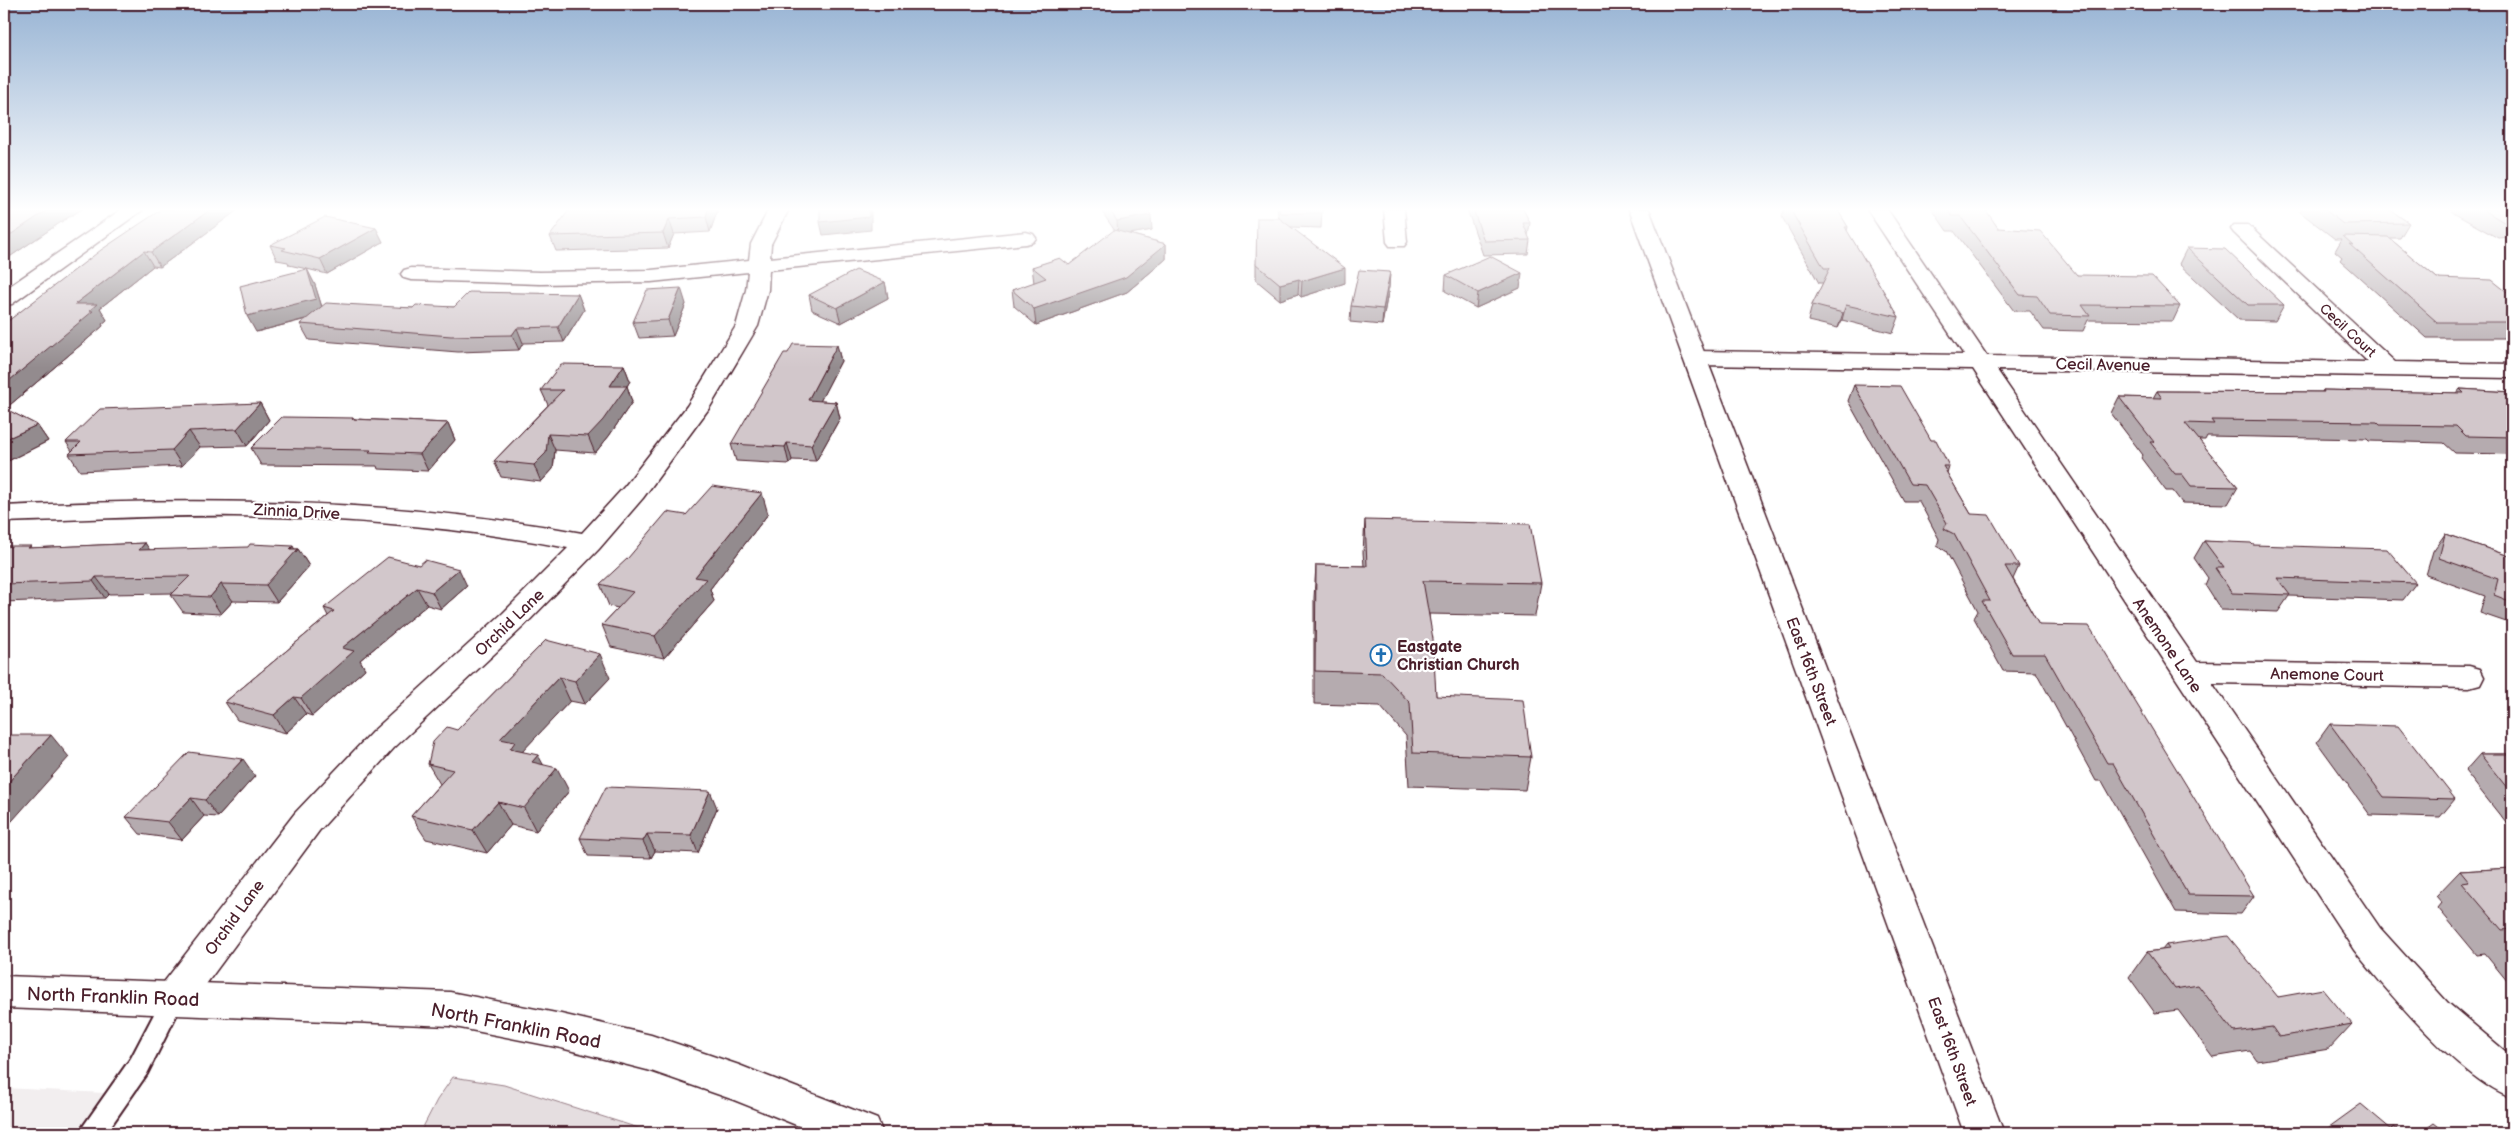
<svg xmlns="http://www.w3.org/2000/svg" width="2516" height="1137" font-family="'Balsamiq Sans',sans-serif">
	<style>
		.built { fill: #f2eeef }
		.green { fill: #e5dee0; stroke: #987e86 }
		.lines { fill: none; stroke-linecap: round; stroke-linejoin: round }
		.lane-casing { stroke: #4a1f2b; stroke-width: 4 }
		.street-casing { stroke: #4a1f2b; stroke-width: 3 }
		.secondary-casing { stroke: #4a1f2b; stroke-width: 3 }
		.lane { fill: #fff; fill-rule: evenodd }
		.street { fill: #fff; fill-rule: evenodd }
		.secondary { fill: #fff; fill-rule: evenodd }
		.wall { fill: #b5abaf; stroke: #4a1f2b }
		.shaded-wall { fill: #938b8e; stroke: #4a1f2b }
		.building { fill: #d2c7cb; stroke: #4a1f2b }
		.labels { text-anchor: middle; stroke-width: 4.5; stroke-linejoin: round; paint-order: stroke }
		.far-street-label { font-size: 14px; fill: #4a1f2b; stroke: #fff }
		.street-label { font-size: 16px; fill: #4a1f2b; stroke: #fff }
		.poi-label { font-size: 16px; font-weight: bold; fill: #4a1f2b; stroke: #fff; text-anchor: start }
		.near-street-label { font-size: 19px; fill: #4a1f2b; stroke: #fff }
	</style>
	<rect width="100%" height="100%" fill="#fff"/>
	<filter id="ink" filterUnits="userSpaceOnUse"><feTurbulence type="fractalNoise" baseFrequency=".02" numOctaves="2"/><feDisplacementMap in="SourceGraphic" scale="10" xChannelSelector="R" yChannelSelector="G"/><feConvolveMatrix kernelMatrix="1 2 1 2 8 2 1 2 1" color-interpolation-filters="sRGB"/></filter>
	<g filter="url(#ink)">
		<path class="built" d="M 4,1088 L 126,1094 L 98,1133 L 4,1133 Z"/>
		<path class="green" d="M 453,1077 L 504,1085 L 654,1133 L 420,1133 L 437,1100 Z"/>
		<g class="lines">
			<g class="lane-casing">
				<path id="lane" d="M 174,988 L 182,991 L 185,998 L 147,1074 L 106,1133 L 80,1133 L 84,1125 L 131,1058 L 166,991 Z"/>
			</g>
			<g class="street-casing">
				<g id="street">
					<path d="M 122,209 L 144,209 L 12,304 L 4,305 L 4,290 Z"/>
					<path d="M 769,209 L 789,209 L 771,244 L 770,258 L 1026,232 L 1033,234 L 1036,238 L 1033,242 L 1026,244 L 769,270 L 768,290 L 758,326 L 710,407 L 643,498 L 599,549 L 523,627 L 394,748 L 319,831 L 187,1010 L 174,1015 L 161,1010 L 155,998 L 161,986 L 295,813 L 372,732 L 503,613 L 568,548 C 458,527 346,518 234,516 C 157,515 81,520 4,522 L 4,506 C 199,497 389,498 582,533 L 625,486 L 687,406 L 736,326 L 746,290 L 748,272 L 651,282 L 540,284 L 411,280 L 404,278 L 401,274 L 404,270 L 411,268 L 540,272 L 651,270 L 749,260 L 751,244 Z"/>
					<path d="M 1384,209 L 1404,209 L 1407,242 L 1404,246 L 1390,246 L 1387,242 Z"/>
					<path d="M 1867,209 L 1887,209 L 1987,356 L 2368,362 L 2234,233 L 2231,229 L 2234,225 L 2248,225 L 2395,362 L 2512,364 L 2512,378 L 1997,370 L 2197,662 L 2469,666 L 2480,669 L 2484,677 L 2480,685 L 2469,688 L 2212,683 L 2380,928 L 2448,1003 L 2512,1057 L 2512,1098 C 2462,1081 2388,992 2354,950 L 1973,369 L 1694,365 L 1686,363 L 1683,358 L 1686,353 L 1694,351 L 1964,355 Z"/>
				</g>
			</g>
			<g class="secondary-casing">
				<g id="secondary">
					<path d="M 1629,209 L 1649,209 L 2004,1133 L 1964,1133 Z"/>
					<path d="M 4,976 L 450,992 L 561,1014 L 651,1035 L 739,1065 L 877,1119 L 883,1133 L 816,1133 L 734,1100 L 651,1071 L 561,1048 L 450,1026 L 4,1008 Z"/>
				</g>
			</g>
			<use href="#lane" class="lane"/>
			<use href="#street" class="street"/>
			<use href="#secondary" class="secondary"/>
		</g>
		<g class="wall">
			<path d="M 4,209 L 82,209 L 64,220 L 8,258 L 4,258 Z"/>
			<path d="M 162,209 L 239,209 L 160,267 L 153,266 L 100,308 L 107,320 L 102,324 L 103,326 L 5,409 L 37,425 L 48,441 L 4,463 L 4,324 Z"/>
			<path d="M 598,209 L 718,209 L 710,232 L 674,234 L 668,248 L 556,251 L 550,236 Z"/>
			<path d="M 1102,209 L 1147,209 L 1152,230 L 1129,234 L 1166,244 L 1166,259 L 1127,292 L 1036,325 L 1014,306 L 1012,290 L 1034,283 L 1032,267 L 1069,265 L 1115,231 L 1102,212 Z"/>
			<path d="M 1277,209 L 1322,209 L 1321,228 L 1291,227 L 1345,283 L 1301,297 L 1298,294 L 1280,300 L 1256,280 L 1256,264 L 1279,218 Z"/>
			<path d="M 1467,209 L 1523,209 L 1530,223 L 1528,236 L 1530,240 L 1528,254 L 1483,255 Z"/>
			<path d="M 1784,209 L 1837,209 L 1848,227 L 1847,231 L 1899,317 L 1893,333 L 1842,320 L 1838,328 L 1808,321 L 1812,305 L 1823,283 L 1819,283 L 1782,217 Z"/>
			<path d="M 1932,209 L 1985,209 L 1998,228 L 2077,275 L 2180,306 L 2173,321 L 2088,320 L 2083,331 L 2044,330 L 2030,311 L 2014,311 L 1954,231 L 1947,231 Z"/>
			<path d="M 2302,209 L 2389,209 L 2409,223 L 2400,238 L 2389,238 L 2437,278 L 2512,296 L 2512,338 L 2427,338 L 2340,260 L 2342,257 L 2335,251 L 2342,239 L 2335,239 L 2300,212 Z"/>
			<path d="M 2449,209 L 2512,209 L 2512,237 L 2498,238 L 2455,214 Z"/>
			<path d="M 376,228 L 383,242 L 327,274 L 307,269 L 315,285 L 322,307 L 413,308 L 454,307 L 578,294 L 584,310 L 564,342 L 523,343 L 519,350 L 458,352 L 309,340 L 300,324 L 307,319 L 256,332 L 307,269 L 289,265 L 288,262 L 277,260 L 270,245 Z"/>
			<path d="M 2187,248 L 2284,305 L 2275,321 L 2239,320 L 2179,264 Z"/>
			<path d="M 1390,272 L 1389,287 L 1382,325 L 1350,322 L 1351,306 Z"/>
			<path d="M 1446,275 L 1520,288 L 1476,308 L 1445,291 Z"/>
			<path d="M 885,282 L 888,298 L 841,323 L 812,310 L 809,295 Z"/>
			<path d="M 686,304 L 673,336 L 639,338 L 633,322 Z"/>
			<path d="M 837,345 L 841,361 L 820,401 L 836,402 L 840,418 L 816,461 L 792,460 L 789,464 L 736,461 L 731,444 Z"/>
			<path d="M 624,365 L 630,381 L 627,386 L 632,402 L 609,436 L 595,453 L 555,450 L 553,469 L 541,482 L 501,477 L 494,461 L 548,405 L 541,390 Z"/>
			<path d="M 1854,385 L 1931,440 L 1949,466 L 1947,473 L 1971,514 L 2019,566 L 2013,579 L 2039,625 L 2254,896 L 2241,914 L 2176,912 L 2102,781 L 2096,781 L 2036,672 L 2003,671 L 1974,618 L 1978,611 L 1946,551 L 1937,546 L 1939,539 L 1919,501 L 1904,501 L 1848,401 Z"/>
			<path d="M 2460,389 L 2512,392 L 2512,454 L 2455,453 L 2444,443 L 2369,441 L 2367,439 L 2207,436 L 2205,440 L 2199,440 L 2238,487 L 2228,504 L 2182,503 L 2173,491 L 2166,491 L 2141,458 L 2143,455 L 2111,413 L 2119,397 L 2153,398 L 2157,391 L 2322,392 L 2323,390 L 2457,393 Z"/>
			<path d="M 260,403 L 269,420 L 247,446 L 200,447 L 182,466 L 80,471 L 69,454 L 72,451 L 66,442 Z"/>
			<path d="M 354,418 L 355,419 L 448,423 L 455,440 L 428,471 L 378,469 L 377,466 L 261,465 L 251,448 Z"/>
			<path d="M 768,514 L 710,589 L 714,601 L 664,658 L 611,647 L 602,625 L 618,608 L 609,606 L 600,584 L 686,515 Z"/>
			<path d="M 1365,520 L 1541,583 L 1535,616 L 1429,614 L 1436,696 L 1531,757 L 1525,790 L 1409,786 L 1406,736 L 1380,706 L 1314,704 L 1314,598 L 1316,565 L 1364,566 L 1363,552 Z"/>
			<path d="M 2445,534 L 2512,557 L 2512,624 L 2480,613 L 2485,596 L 2426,575 L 2433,551 Z"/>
			<path d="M 2204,541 L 2253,545 L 2416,583 L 2403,600 L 2289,596 L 2278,612 L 2221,610 L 2205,585 L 2208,578 L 2194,558 Z"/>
			<path d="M 145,543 L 149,550 L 298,549 L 309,566 L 277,602 L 233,601 L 221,614 L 183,612 L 171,595 L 173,593 L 109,594 L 105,598 L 4,602 L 4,546 L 33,548 Z"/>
			<path d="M 419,565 L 467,586 L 441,609 L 427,605 L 360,660 L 365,669 L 312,716 L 306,714 L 286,733 L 237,720 L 225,702 L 328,616 L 324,608 Z"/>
			<path d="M 546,640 L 610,678 L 585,704 L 570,701 L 522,751 L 544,765 L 569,791 L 536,831 L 511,825 L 487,853 L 426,839 L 411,816 L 440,784 L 428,764 L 457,730 Z"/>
			<path d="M 2330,724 L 2455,799 L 2440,817 L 2370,815 L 2317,742 Z"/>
			<path d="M 2480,754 L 2512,754 L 2512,824 L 2506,823 L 2465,771 Z"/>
			<path d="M 255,776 L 218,817 L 204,816 L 182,840 L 140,834 L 126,817 Z"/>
			<path d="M 717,808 L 698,853 L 655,851 L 651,858 L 588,856 L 580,838 Z"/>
			<path d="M 2512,868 L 2512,987 L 2485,954 L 2477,955 L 2438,908 L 2442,903 L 2436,896 L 2460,871 Z"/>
			<path d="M 2166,945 L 2278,997 L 2352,1024 L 2329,1049 L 2257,1061 L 2250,1051 L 2213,1057 L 2178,1010 L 2155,1013 L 2129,977 L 2147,952 L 2162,950 Z"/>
			<path d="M 2394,1127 L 2402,1133 L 2322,1133 L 2325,1130 L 2392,1129 Z"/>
		</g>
		<g class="shaded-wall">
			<path d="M 49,209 L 82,209 L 64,220 L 8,258 L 4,252 L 4,239 Z"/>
			<path d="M 211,209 L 239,209 L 160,267 L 151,252 Z"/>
			<path d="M 708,209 L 718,209 L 710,232 L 706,217 Z"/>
			<path d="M 869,209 L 871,209 L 871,230 L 823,235 L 820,222 Z"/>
			<path d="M 1151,215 L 1152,230 L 1118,236 L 1117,221 Z"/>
			<path d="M 669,219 L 674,234 L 668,248 L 663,233 Z"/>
			<path d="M 376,228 L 383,242 L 327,274 L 320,259 Z"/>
			<path d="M 1166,244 L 1166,259 L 1127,292 L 1036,325 L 1034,309 Z"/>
			<path d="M 144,251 L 153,266 L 100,308 L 107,320 L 102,324 L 103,326 L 4,410 L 4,385 L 75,304 Z"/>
			<path d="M 1345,268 L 1345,283 L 1301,297 L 1302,281 Z"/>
			<path d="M 307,269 L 315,285 L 324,314 L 256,332 L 247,316 Z"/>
			<path d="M 1390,272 L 1389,287 L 1382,325 L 1383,309 Z"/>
			<path d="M 1522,273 L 1520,288 L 1476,308 L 1478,293 Z"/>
			<path d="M 1299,279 L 1298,294 L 1280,300 L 1280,284 Z"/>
			<path d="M 885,282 L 888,298 L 841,323 L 837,308 Z"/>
			<path d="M 681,288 L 686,304 L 673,336 L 668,320 Z"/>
			<path d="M 578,294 L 584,310 L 564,342 L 558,327 Z"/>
			<path d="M 1846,305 L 1842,320 L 1838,328 L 1843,313 Z"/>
			<path d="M 517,328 L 523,343 L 519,350 L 512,335 Z"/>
			<path d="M 837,345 L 841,361 L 812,417 L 808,400 Z"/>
			<path d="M 624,365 L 630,381 L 627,386 L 632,402 L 609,436 L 595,453 L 588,436 L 610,386 Z"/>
			<path d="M 836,402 L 840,418 L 816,461 L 811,445 Z"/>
			<path d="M 260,403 L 269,420 L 247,446 L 237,429 Z"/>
			<path d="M 448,423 L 455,440 L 428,471 L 420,454 Z"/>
			<path d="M 37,425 L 48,441 L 4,463 L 4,440 Z"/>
			<path d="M 189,431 L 200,447 L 182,466 L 172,450 Z"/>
			<path d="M 548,434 L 555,450 L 553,469 L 541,482 L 534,465 Z"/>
			<path d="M 787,443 L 792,460 L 789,464 L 785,447 Z"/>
			<path d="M 762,493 L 768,514 L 710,589 L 714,601 L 664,658 L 655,636 L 695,577 Z"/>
			<path d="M 145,543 L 157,560 L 139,550 Z"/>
			<path d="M 293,546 L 296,552 L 298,549 L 309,566 L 277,602 L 266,585 Z"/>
			<path d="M 459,569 L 467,586 L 441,609 L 432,592 Z"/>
			<path d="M 96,577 L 109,594 L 105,598 L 93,581 Z"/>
			<path d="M 221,584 L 233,601 L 221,614 L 210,597 Z"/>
			<path d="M 417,588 L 427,605 L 360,660 L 365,669 L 312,716 L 301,698 L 342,648 Z"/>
			<path d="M 600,654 L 610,678 L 585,704 L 575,681 Z"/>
			<path d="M 559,677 L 570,701 L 521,753 L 527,765 L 500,739 Z"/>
			<path d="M 294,697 L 306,714 L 286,733 L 274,715 Z"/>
			<path d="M 51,735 L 69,757 L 4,830 L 4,787 Z"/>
			<path d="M 538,755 L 550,777 L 557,768 L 569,791 L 536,831 L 524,808 L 532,762 Z"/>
			<path d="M 243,759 L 255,776 L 218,817 L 205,800 Z"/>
			<path d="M 710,791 L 717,808 L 698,853 L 691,835 Z"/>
			<path d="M 191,798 L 204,816 L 182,840 L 168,822 Z"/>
			<path d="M 498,802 L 511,825 L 487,853 L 473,830 Z"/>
			<path d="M 647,834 L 655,851 L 651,858 L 643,841 Z"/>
		</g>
		<g class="building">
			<path d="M 4,209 L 49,209 L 4,239 Z"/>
			<path d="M 162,209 L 211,209 L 151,252 L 144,251 L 75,304 L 97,304 L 89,311 L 93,311 L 4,385 L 4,324 L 101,250 Z"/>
			<path d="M 598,209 L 708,209 L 706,217 L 669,219 L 663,233 L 550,236 L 569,210 Z"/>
			<path d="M 820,209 L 869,209 L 869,217 L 820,222 Z"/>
			<path d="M 1109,209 L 1147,209 L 1151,215 L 1117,221 Z"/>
			<path d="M 1279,209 L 1322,209 L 1322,213 L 1280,213 Z"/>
			<path d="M 1473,209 L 1523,209 L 1530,223 L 1523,223 L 1530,240 L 1484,241 Z"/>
			<path d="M 1790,209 L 1837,209 L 1848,227 L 1845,227 L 1899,317 L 1846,305 L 1843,313 L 1812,305 L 1830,268 L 1824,268 Z"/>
			<path d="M 1947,209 L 1985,209 L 1998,228 L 2040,231 L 2077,275 L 2152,276 L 2180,306 L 2082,305 L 2090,316 L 2050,315 L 2037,296 L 2020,295 L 1960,216 L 1952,216 Z"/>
			<path d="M 2324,209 L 2389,209 L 2409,223 L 2343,224 Z"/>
			<path d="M 2482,209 L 2512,209 L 2512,223 L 2507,224 Z"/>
			<path d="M 325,217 L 376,228 L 320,259 L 282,250 L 286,248 L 270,245 Z"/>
			<path d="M 1257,218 L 1279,218 L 1345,268 L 1302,281 L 1299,279 L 1280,284 L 1256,264 Z"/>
			<path d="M 1114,230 L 1166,244 L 1126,277 L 1034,309 L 1012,290 L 1046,278 L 1032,267 L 1060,258 L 1069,265 Z"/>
			<path d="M 2343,236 L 2388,237 L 2437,278 L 2492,280 L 2512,296 L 2512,322 L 2437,322 L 2349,244 L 2353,245 Z"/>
			<path d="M 2187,248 L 2225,249 L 2284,305 L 2248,305 Z"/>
			<path d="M 1490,256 L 1522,273 L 1478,293 L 1446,275 Z"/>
			<path d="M 307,269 L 316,299 L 247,316 L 240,286 Z"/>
			<path d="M 856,270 L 885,282 L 837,308 L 809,295 Z"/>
			<path d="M 1359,270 L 1390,272 L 1383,309 L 1351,306 Z"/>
			<path d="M 681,288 L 668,320 L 633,322 L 647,290 Z"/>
			<path d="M 469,292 L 578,294 L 558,327 L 517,328 L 512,335 L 451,336 L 300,324 L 326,303 L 413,308 L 416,305 L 454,307 Z"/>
			<path d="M 793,344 L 837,345 L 808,400 L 836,402 L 811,445 L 787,443 L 785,447 L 731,444 L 784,353 L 788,353 Z"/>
			<path d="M 561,364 L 624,365 L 610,386 L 627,386 L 603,420 L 588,436 L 548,434 L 546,453 L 534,465 L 494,461 L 563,390 L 541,390 Z"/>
			<path d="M 1854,385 L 1900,386 L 1931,440 L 1936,440 L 1949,466 L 1943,466 L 1971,514 L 1989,515 L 2019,566 L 2005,566 L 2039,625 L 2089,626 L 2254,896 L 2188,895 L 2113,763 L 2107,763 L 2045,654 L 2012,654 L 1982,601 L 1990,601 L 1954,534 L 1944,529 L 1947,523 L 1925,485 L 1910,484 Z"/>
			<path d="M 2460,389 L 2512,392 L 2512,437 L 2466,436 L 2456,426 L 2380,425 L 2377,422 L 2211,420 L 2214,424 L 2185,423 L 2238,487 L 2191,486 L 2182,474 L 2175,474 L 2150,442 L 2154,442 L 2119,397 L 2162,398 L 2157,391 L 2324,392 L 2323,390 L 2464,393 Z"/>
			<path d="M 260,403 L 237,429 L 189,431 L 172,450 L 69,454 L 81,442 L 66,442 L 100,409 Z"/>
			<path d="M 4,408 L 37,425 L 4,440 Z"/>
			<path d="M 282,417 L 354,418 L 352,419 L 448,423 L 420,454 L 369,452 L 371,450 L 251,448 Z"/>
			<path d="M 712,486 L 762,493 L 695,577 L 706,579 L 655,636 L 602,625 L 633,592 L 600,584 L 628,558 L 667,512 L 686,515 Z"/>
			<path d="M 1365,520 L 1530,524 L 1541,583 L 1423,581 L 1433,639 L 1436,696 L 1523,700 L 1531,757 L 1413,753 L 1410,703 L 1382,673 L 1315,671 L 1316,565 L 1367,566 Z"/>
			<path d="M 2445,534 L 2512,557 L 2512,602 L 2494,595 L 2498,579 L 2439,558 Z"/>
			<path d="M 2204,541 L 2251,543 L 2253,545 L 2387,549 L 2416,583 L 2277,578 L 2290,595 L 2232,593 L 2215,568 L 2224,568 Z"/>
			<path d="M 145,543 L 139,550 L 248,547 L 250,544 L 293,546 L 290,549 L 298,549 L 266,585 L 221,584 L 210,597 L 171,595 L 190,576 L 96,577 L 93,581 L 4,584 L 4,546 L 31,546 L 28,548 Z"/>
			<path d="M 388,557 L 419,565 L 425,560 L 459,569 L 432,592 L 417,588 L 342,648 L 354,651 L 301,698 L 294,697 L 274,715 L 225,702 L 334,611 L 324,608 Z"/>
			<path d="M 546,640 L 600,654 L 575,681 L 559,677 L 500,739 L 515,742 L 510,749 L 538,755 L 532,762 L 557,768 L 524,808 L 498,802 L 473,830 L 411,816 L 453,770 L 428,764 L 433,742 L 447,727 L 457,730 Z"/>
			<path d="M 2330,724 L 2398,726 L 2455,799 L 2384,797 Z"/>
			<path d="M 4,735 L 51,735 L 4,787 Z"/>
			<path d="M 189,752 L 243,759 L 205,800 L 191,798 L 168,822 L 126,817 Z"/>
			<path d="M 2480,754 L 2512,754 L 2512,794 Z"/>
			<path d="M 606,787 L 710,791 L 691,835 L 647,834 L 643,841 L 580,838 Z"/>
			<path d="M 2512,868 L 2512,931 L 2511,929 L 2502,930 L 2462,883 L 2469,882 L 2460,871 Z"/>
			<path d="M 2228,936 L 2278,997 L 2323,989 L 2352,1024 L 2279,1037 L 2272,1027 L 2234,1032 L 2198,985 L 2175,989 L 2147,952 L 2169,949 L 2166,945 Z"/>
			<path d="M 2361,1104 L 2392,1130 L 2394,1127 L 2402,1133 L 2329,1133 L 2325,1130 Z"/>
			<path d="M 2434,1123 L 2447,1133 L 2420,1133 Z"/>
		</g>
	</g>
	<linearGradient id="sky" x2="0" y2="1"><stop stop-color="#98b4d4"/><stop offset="0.57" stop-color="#fff"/><stop offset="1" stop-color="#fff" stop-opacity="0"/></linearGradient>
	<rect width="2516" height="368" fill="url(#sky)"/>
	<defs>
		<g id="church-ring" transform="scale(1.125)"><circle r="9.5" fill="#fff" stroke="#1f6fb2" stroke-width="1.5"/><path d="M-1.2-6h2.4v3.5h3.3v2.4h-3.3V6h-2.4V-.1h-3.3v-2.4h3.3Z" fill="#1f6fb2"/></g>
	</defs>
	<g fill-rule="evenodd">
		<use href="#church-ring" x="1381" y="655"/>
	</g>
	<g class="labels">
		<g class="far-street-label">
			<text transform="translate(2348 330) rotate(43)" y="5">Cecil Court</text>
		</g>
		<g class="street-label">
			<text transform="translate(2103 364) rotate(1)" y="6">Cecil Avenue</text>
			<text transform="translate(297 511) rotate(3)" y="6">Zinnia Drive</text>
			<text transform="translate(509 622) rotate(-44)" y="6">Orchid Lane</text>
			<text transform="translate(2168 645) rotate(56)" y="6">Anemone Lane</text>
			<text transform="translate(1812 671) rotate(69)" y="6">East 16th Street</text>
			<text transform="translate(2327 674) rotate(1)" y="6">Anemone Court</text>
			<text transform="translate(234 917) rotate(-54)" y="6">Orchid Lane</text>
			<text transform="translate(1953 1051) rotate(70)" y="6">East 16th Street</text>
		</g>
		<g class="poi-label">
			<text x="1397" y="652">Eastgate<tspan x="1397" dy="18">Christian Church</tspan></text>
		</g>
		<g class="near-street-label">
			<text transform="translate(113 996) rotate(2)" y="7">North Franklin Road</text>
			<text transform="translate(516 1025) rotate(11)" y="7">North Franklin Road</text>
		</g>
	</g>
	<rect width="2516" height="1137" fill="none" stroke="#fff" stroke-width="20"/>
	<rect x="10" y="10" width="2496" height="1117" fill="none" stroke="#4a1f2b" stroke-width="2" filter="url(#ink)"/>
</svg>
